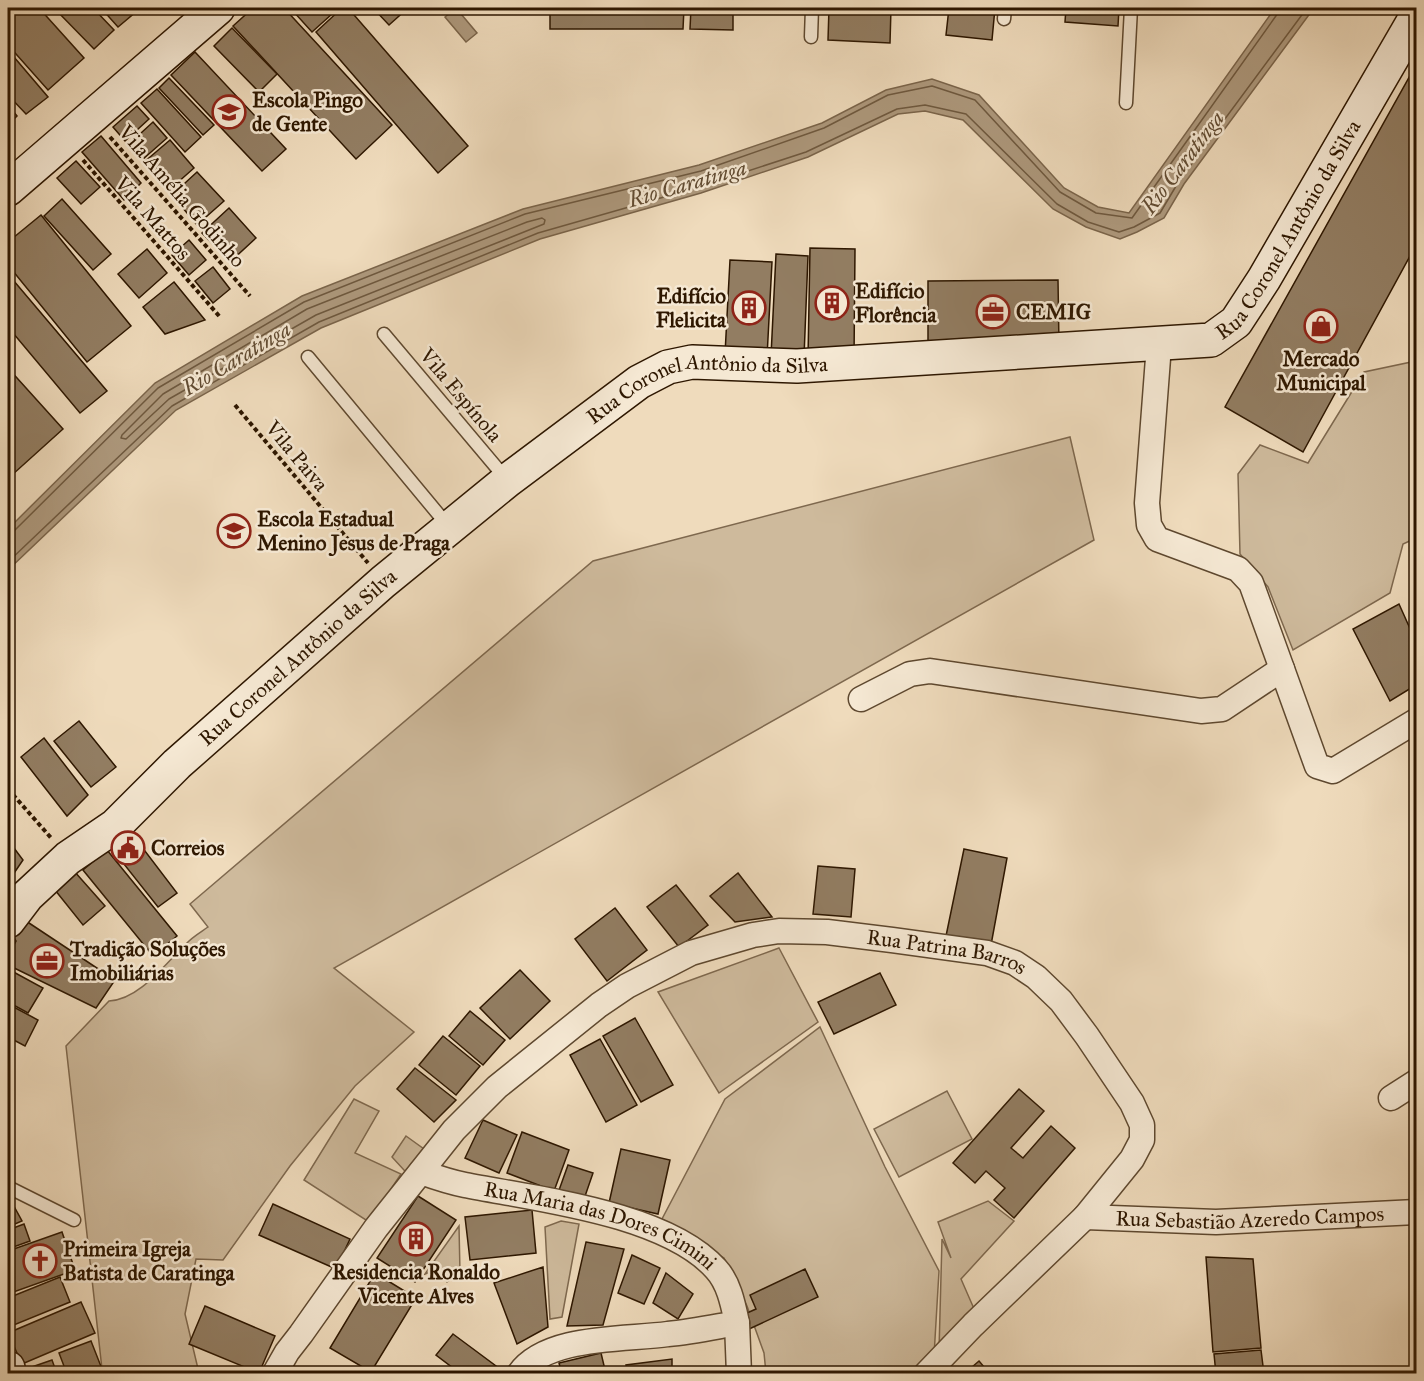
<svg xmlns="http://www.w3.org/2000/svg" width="1424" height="1381" font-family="'IM FELL Great Primer',serif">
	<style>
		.green { fill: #ceba9c; stroke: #7e684e; stroke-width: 1.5 }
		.water { fill: #ad987c; stroke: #7a644a; stroke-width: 1.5 }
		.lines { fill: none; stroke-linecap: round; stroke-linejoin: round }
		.shore { stroke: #6e583e; stroke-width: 1.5 }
		.building { fill: #927d62; stroke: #2e1700; stroke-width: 1.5 }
		.service-casing { stroke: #5e482f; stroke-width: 15 }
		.minor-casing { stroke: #5e482f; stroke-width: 27 }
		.secondary-casing { stroke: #2e1700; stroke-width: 36 }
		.path { stroke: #2e1700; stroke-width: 4; stroke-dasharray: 4.5 3; stroke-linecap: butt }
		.service { stroke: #f5e8d3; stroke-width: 12 }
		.minor { stroke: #f5e8d3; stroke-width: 24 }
		.secondary { stroke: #f5e8d3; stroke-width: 33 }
		.labels { text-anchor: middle; stroke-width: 5; stroke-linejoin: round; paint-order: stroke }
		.poi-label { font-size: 21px; font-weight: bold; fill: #2e1700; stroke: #f5e8d3; text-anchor: start }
		.street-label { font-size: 21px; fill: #2e1700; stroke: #f5e8d3 }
		.water-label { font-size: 22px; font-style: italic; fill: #614b32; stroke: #f5e8d3 }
	</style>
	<rect width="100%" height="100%" fill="#efdbbc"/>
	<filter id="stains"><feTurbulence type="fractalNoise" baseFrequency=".00333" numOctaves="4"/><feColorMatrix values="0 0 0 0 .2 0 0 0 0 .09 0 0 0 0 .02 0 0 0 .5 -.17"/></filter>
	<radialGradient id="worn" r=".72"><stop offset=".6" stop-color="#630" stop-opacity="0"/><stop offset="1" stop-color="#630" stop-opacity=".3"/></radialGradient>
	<g class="green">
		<path d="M 1416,361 L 1416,538 L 1403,544 L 1390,593 L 1293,650 L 1268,587 L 1240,554 L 1238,474 L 1260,445 L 1308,463 L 1364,372 Z"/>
		<path d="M 1070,437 L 1094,540 L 334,968 L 414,1032 L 355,1086 L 290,1166 L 223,1260 L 196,1259 L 185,1314 L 199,1373 L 123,1374 L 121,1368 L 102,1369 L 66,1046 L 109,1001 C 139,1000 165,964 186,944 C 192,937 201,932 208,927 L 190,904 L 593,561 Z"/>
		<path d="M 779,948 L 818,1022 L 719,1093 L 658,992 Z"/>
		<path d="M 820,1027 L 885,1167 L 939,1271 L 933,1373 L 766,1373 L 764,1353 L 747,1306 L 724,1258 L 662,1219 L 725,1099 Z"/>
		<path d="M 947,1091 L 972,1139 L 899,1177 L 874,1129 Z"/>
		<path d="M 354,1099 L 379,1111 L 355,1153 L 401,1174 L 369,1222 L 304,1180 Z"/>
		<path d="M 406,1136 L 435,1157 L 414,1181 L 392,1157 Z"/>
		<path d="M 988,1201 L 1014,1221 L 961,1279 L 975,1311 L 939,1351 L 942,1239 L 951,1258 L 938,1222 Z"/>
		<path d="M 561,1221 L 579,1224 L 562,1317 L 550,1319 L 545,1227 Z"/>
		<path d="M 459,1226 L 460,1273 L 447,1282 L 440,1268 L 425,1274 Z"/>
	</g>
	<g class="water">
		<path d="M 456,8 L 477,33 L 466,42 L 445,17 Z"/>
		<path d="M 1275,8 L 1314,8 L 1184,184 L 1164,218 L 1137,232 L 1120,239 L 1086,227 L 1053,209 L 963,120 L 925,111 L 898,114 L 808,157 L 701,193 L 540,239 L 321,328 L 176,410 L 8,570 L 8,529 L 155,383 L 302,296 L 523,209 L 699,165 L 822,123 L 886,90 L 932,79 L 979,95 L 1064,188 L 1098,207 L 1129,213 Z"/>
	</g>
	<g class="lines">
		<g class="shore">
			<path d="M 542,218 L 545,220 L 544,224 L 316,315 L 169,399 L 126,439 L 121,438 L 122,435 L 163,394 L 307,309 L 527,222 Z"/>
			<path d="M 8,533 L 14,531 L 158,388 L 304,302 L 525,214 L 701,171 L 824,128 L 888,95 L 932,86 L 975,100 L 1060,192 L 1096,213 L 1132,218 L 1278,13 L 1279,8"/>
			<path d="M 8,562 L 172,406 L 319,322 L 538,233 L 699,187 L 806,152 L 897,109 L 925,105 L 966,114 L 1057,204 L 1088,222 L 1119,232 L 1134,227 L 1160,213 L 1179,181 L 1307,8"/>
		</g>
	</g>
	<g class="building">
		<path d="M 8,8 L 39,8 L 84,58 L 48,90 L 8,45 Z"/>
		<path d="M 54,8 L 93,8 L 114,30 L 94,49 Z"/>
		<path d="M 101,8 L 133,8 L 137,11 L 118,27 Z"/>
		<path d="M 253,8 L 284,8 L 392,125 L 356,159 L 233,26 Z"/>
		<path d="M 295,8 L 326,8 L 332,14 L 312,32 L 292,10 Z"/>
		<path d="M 342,8 L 348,8 L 468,146 L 438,173 L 316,32 Z"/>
		<path d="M 373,8 L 408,8 L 389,25 Z"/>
		<path d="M 550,8 L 684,8 L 683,29 L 550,29 Z"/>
		<path d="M 691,8 L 733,8 L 733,30 L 690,29 Z"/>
		<path d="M 829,8 L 891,8 L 890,43 L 828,40 Z"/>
		<path d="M 949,8 L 995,8 L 992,40 L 946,35 Z"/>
		<path d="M 1066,8 L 1119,8 L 1118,26 L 1065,22 Z"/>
		<path d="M 232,28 L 277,74 L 259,92 L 214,46 Z"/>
		<path d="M 8,50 L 48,97 L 26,114 L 8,95 Z"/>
		<path d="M 195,52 L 286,149 L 262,171 L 171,75 Z"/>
		<path d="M 1416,65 L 1416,245 L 1303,452 L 1225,407 Z"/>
		<path d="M 169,78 L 214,125 L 203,135 L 159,88 Z"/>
		<path d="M 157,89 L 201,137 L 185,152 L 141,103 Z"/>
		<path d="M 8,105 L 17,116 L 8,125 Z"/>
		<path d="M 137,106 L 149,119 L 125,141 L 113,127 Z"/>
		<path d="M 153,122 L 167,138 L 142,160 L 129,144 Z"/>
		<path d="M 101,136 L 141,183 L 124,200 L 82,152 Z"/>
		<path d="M 170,140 L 194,168 L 168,191 L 143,163 Z"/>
		<path d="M 76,161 L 100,187 L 81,204 L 57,178 Z"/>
		<path d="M 197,172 L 224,201 L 197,225 L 172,195 Z"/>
		<path d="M 62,199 L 111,254 L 93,270 L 44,216 Z"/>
		<path d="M 229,208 L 256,238 L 230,262 L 202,233 Z"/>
		<path d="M 41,215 L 131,326 L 87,362 L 8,265 L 8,242 Z"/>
		<path d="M 189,240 L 206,260 L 189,275 L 172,255 Z"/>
		<path d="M 810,248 L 855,249 L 854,359 L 808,358 Z"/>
		<path d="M 147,249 L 167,273 L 139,298 L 118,274 Z"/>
		<path d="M 776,254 L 808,256 L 804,357 L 771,356 Z"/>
		<path d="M 730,260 L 772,262 L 767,357 L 725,354 Z"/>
		<path d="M 213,267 L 230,289 L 213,303 L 195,281 Z"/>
		<path d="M 8,274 L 107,391 L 80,413 L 8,327 Z"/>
		<path d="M 1058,280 L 1059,346 L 928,342 L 928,281 Z"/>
		<path d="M 174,282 L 205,320 L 165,334 L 143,307 Z"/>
		<path d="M 8,368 L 63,429 L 12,475 L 8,470 Z"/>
		<path d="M 1399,604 L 1416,642 L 1416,685 L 1390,701 L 1353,629 Z"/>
		<path d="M 79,721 L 116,767 L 91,787 L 54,741 Z"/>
		<path d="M 44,738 L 88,795 L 67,816 L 21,757 Z"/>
		<path d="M 132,834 L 177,893 L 158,907 L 112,849 Z"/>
		<path d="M 8,840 L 23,860 L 8,882 Z"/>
		<path d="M 964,849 L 1007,858 L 991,945 L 946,936 Z"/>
		<path d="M 107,850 L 177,936 L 153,956 L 83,870 Z"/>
		<path d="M 818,866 L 855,869 L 851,917 L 813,914 Z"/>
		<path d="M 74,871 L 105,906 L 83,925 L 55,890 Z"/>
		<path d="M 738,873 L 772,917 L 735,922 L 710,896 Z"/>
		<path d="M 676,885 L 708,925 L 679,947 L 647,907 Z"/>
		<path d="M 615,908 L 647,950 L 607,981 L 575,939 Z"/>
		<path d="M 26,921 L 115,980 L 96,1008 L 8,965 L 8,957 L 16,941 L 12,934 Z"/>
		<path d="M 8,969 L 43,988 L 28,1013 L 8,1002 Z"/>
		<path d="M 520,970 L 550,1001 L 510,1039 L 480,1008 Z"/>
		<path d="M 880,973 L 896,1005 L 834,1034 L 818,1002 Z"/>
		<path d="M 8,1004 L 38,1020 L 25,1046 L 8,1037 Z"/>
		<path d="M 470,1011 L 505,1040 L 483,1065 L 449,1036 Z"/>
		<path d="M 635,1018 L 673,1085 L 641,1102 L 603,1036 Z"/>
		<path d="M 443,1036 L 480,1066 L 456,1095 L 419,1065 Z"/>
		<path d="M 600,1039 L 637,1105 L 606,1122 L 570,1055 Z"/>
		<path d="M 415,1068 L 456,1100 L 434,1122 L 397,1089 Z"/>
		<path d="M 1019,1089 L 1044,1111 L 1011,1148 L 1023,1158 L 1051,1126 L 1075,1148 L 1014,1218 L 994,1200 L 1005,1188 L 986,1171 L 975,1183 L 953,1163 Z"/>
		<path d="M 483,1120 L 517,1135 L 499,1173 L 465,1158 Z"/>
		<path d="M 522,1132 L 569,1150 L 554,1191 L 507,1173 Z"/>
		<path d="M 621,1149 L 670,1160 L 658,1214 L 609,1203 Z"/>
		<path d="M 568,1165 L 593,1173 L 583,1202 L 558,1193 Z"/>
		<path d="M 418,1196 L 456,1220 L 415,1282 L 377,1258 Z"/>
		<path d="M 10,1199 L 22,1221 L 8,1227 L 8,1200 Z"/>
		<path d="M 273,1204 L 350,1239 L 336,1269 L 259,1235 Z"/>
		<path d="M 532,1210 L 536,1253 L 470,1260 L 465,1217 Z"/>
		<path d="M 24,1224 L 30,1241 L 8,1249 L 8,1230 Z"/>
		<path d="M 62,1232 L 75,1270 L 8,1294 L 8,1251 Z"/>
		<path d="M 586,1242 L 624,1249 L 603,1325 L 567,1326 Z"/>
		<path d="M 632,1255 L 660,1268 L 644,1304 L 618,1293 Z"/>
		<path d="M 1206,1257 L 1253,1259 L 1261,1348 L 1213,1352 Z"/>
		<path d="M 543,1267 L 548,1327 L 517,1344 L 494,1283 Z"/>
		<path d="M 805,1269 L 818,1297 L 747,1330 L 740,1316 L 756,1309 L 750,1295 Z"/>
		<path d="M 375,1273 L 416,1298 L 371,1372 L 330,1348 Z"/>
		<path d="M 666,1273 L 693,1294 L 678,1319 L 653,1303 Z"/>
		<path d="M 60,1277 L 70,1302 L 9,1327 L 8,1298 Z"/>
		<path d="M 81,1302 L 95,1333 L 22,1364 L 8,1333 Z"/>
		<path d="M 205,1306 L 275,1336 L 259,1373 L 189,1344 Z"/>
		<path d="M 453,1334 L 496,1366 L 492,1374 L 461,1374 L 436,1355 Z"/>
		<path d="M 91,1341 L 102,1369 L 90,1374 L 67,1374 L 59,1353 Z"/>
		<path d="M 1261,1350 L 1264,1374 L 1216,1374 L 1214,1354 Z"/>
		<path d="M 601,1353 L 606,1374 L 562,1374 L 559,1363 Z"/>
		<path d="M 672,1359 L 672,1374 L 627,1374 L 626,1365 Z"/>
		<path d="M 52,1360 L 57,1374 L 28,1374 L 26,1369 Z"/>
		<path d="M 979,1361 L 990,1374 L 964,1374 Z"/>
	</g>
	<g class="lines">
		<g class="service-casing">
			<g id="service">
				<path d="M 1004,19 L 1005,8"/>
				<path d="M 811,37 L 812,8"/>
				<path d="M 1126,103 L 1131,8"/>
				<path d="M 384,334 L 507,480"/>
				<path d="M 308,357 L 449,527"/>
				<path d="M 8,1187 L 74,1220"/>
			</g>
		</g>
		<g class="minor-casing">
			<g id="minor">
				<path d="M 1159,345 L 1147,503 L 1149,525 L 1157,539 L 1238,569 L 1251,583 L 1317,766 L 1333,771 L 1416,721"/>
				<path d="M 861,699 L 910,674 L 930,671 L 1201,711 L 1222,709 L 1282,669"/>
				<path d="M 1391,1098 L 1416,1082"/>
				<path id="s1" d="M 421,1172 C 435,1177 450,1182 465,1185 C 536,1199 666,1213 716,1269 C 729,1283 733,1304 737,1323"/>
				<path id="s2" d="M 1085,1217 L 1216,1222 L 1416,1212"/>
				<path id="s3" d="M 275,1373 L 287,1352 L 301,1334 L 376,1228 L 454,1130 L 497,1087 L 599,1005 L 627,986 L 691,953 L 753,935 L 779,931 L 827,932 L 892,940 L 987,953 L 1015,963 L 1036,977 L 1061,1001 L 1087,1036 L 1132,1103 L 1142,1125 L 1142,1140 L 1132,1159 L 1085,1217 L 973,1325 L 926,1374"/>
				<path d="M 519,1374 C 546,1335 626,1340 668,1334 C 691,1332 714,1327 737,1323 L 739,1374"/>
			</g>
		</g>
		<g class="secondary-casing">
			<g id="secondary">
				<path d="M 8,189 L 218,8"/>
				<path id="s4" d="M 8,921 L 27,896 L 68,858 L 115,826 L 177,764 L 383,582 L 508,480 L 639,382 L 668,367 L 692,362 L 797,366 L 1211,340 L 1236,322 L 1264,279 L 1416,17"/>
				<path d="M 8,1368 L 9,1374"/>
			</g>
		</g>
		<g class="path">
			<path d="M 110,137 L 250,296"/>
			<path d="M 83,160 L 220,317"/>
			<path d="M 235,405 L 368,563"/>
			<path d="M 8,789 L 52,839"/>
		</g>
		<use href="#service" class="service"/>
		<use href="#minor" class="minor"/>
		<use href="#secondary" class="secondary"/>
	</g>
	<defs>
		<g id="school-ring" transform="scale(1.725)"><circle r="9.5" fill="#f5e8d3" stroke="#8f2418" stroke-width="1.5"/><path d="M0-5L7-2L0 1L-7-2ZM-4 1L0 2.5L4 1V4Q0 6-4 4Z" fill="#8f2418"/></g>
		<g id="building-ring" transform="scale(1.725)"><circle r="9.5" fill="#f5e8d3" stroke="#8f2418" stroke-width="1.5"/><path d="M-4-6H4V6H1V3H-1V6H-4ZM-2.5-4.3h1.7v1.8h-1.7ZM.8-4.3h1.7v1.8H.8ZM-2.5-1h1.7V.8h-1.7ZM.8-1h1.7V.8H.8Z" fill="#8f2418"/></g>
		<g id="office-ring" transform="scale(1.725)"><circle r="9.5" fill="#f5e8d3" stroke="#8f2418" stroke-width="1.5"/><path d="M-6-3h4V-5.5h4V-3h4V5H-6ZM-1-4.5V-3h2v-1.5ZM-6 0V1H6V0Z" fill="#8f2418"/></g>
		<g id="shop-ring" transform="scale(1.725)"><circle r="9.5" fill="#f5e8d3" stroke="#8f2418" stroke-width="1.5"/><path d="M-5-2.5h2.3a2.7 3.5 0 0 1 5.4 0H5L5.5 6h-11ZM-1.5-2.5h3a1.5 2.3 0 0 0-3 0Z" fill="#8f2418"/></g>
		<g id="civic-ring" transform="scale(1.725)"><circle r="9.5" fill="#f5e8d3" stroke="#8f2418" stroke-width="1.5"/><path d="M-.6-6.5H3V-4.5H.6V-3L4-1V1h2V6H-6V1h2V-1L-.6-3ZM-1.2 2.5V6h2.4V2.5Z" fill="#8f2418"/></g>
		<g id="church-ring" transform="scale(1.725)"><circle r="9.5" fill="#f5e8d3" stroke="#8f2418" stroke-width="1.5"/><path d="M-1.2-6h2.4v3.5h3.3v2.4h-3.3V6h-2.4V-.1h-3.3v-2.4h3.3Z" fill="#8f2418"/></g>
	</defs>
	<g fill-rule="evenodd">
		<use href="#school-ring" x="229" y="112"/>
		<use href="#building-ring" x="832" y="303"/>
		<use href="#building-ring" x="749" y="308"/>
		<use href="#office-ring" x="993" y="312"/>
		<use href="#shop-ring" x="1321" y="326"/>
		<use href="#school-ring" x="234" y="531"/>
		<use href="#civic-ring" x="128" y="848"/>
		<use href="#office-ring" x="47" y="961"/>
		<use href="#building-ring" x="416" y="1239"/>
		<use href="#church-ring" x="40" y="1261"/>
	</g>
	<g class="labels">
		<g class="poi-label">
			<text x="252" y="107">Escola Pingo<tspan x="252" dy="24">de Gente</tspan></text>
			<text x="855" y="298">Edifício<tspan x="855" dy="24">Florência</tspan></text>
			<text x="726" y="303" text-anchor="end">Edifício<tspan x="726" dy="24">Flelicita</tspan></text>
			<text x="1016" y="319">CEMIG</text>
			<text x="1321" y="366" text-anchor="middle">Mercado<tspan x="1321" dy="24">Municipal</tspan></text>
			<text x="257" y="526">Escola Estadual<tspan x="257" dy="24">Menino Jesus de Praga</tspan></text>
			<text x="151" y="855">Correios</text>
			<text x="70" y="956">Tradição Soluções<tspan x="70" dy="24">Imobiliárias</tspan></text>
			<text x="63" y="1256">Primeira Igreja<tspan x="63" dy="24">Batista de Caratinga</tspan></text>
			<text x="416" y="1279" text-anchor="middle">Residencia Ronaldo<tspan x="416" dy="24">Vicente Alves</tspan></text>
		</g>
		<g class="street-label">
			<text transform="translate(182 196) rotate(49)" y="7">Vila Amélia Godinho</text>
			<text transform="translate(153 218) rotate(49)" y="7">Vila Mattos</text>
			<text dy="7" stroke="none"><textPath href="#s4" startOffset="1545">Rua Coronel Antônio da Silva</textPath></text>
			<text dy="7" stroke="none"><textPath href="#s4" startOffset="897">Rua Coronel Antônio da Silva</textPath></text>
			<text transform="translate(461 395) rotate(50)" y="7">Vila Espínola</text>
			<text transform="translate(297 456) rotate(50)" y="7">Vila Paiva</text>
			<text dy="7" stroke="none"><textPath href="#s4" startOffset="393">Rua Coronel Antônio da Silva</textPath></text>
			<text dy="7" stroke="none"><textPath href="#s3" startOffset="860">Rua Patrina Barros</textPath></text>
			<text dy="7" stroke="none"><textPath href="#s2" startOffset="165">Rua Sebastião Azeredo Campos</textPath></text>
			<text dy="7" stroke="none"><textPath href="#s1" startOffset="188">Rua Maria das Dores Cimini</textPath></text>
		</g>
		<g class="water-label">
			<text transform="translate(1182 162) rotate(-53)" y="8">Rio Caratinga</text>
			<text transform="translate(687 183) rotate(-16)" y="8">Rio Caratinga</text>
			<text transform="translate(236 358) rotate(-31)" y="8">Rio Caratinga</text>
		</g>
	</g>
	<rect width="1424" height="1381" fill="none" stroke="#efdbbc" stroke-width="30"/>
	<rect x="9" y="9" width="1406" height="1363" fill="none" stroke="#2e1700" stroke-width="3"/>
	<rect x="15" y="15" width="1394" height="1351" fill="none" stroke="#2e1700" stroke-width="1.5"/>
	<rect width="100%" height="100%" filter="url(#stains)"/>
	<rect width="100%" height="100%" fill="url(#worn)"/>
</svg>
